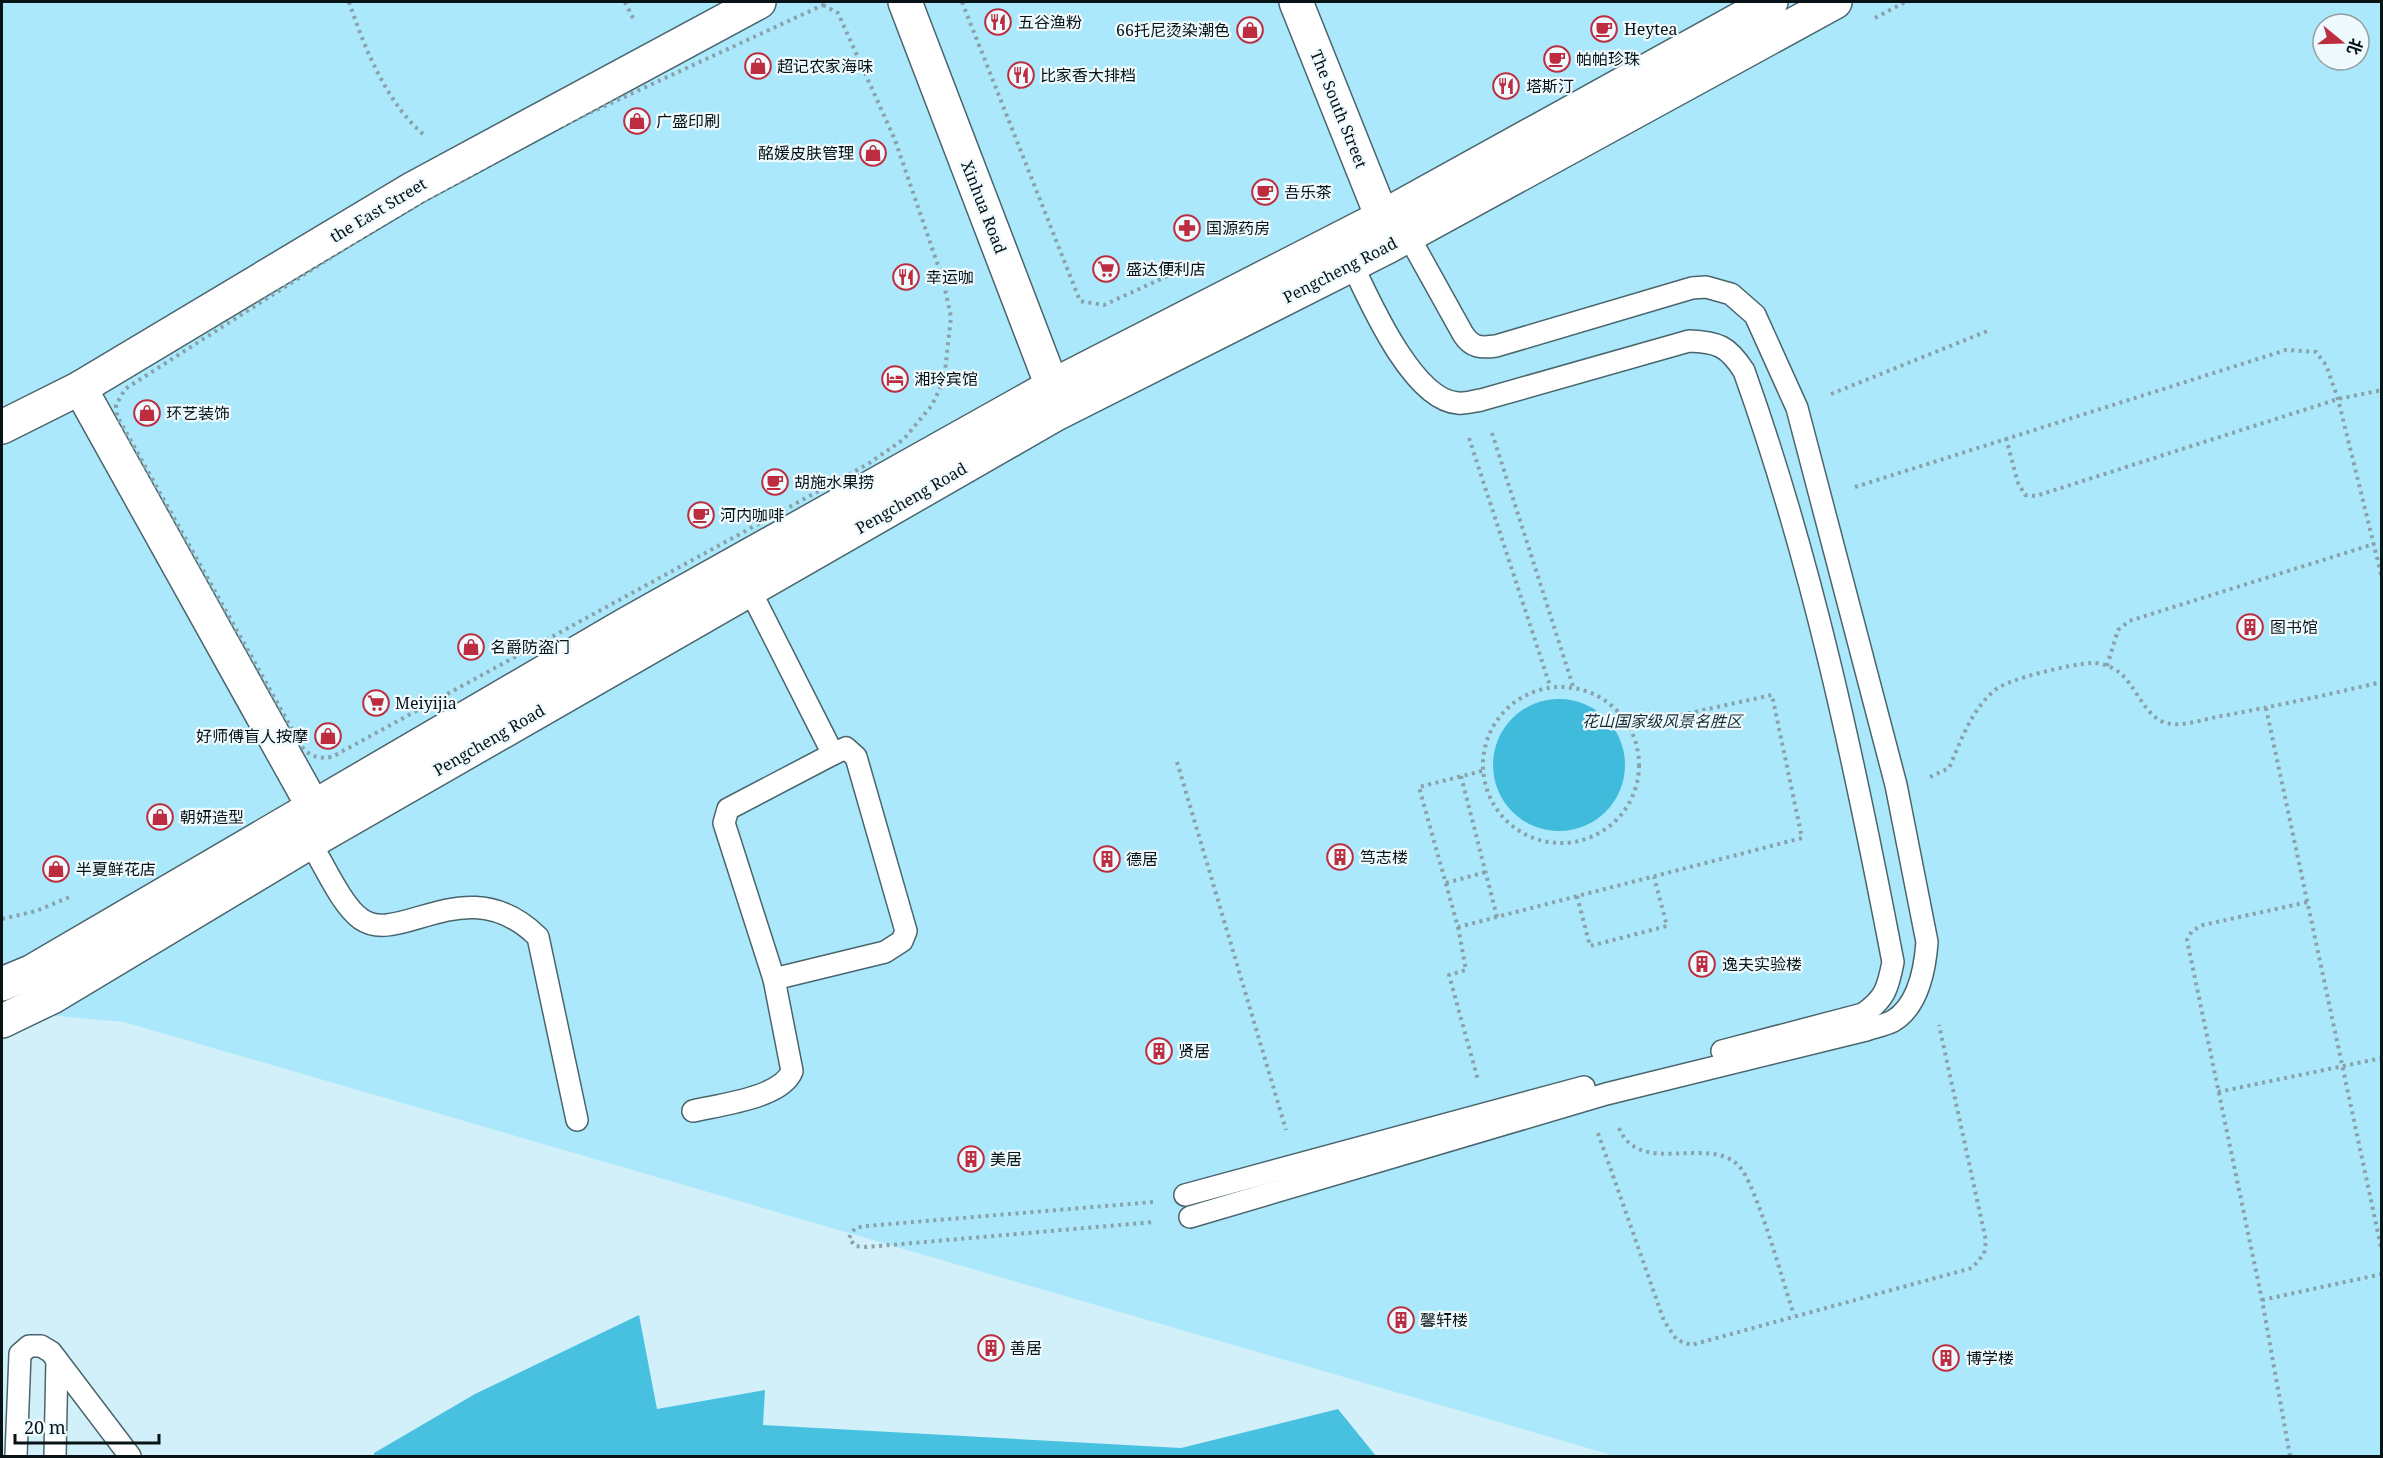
<svg xmlns="http://www.w3.org/2000/svg" width="2383" height="1458" font-family="'Noto Serif','Noto Sans SC',serif">
	<style>
		.green { fill: #abe8fb; fill-rule: evenodd }
		.forest { fill: #48c1e1 }
		.water { fill: #41bbdb }
		.lines { fill: none; stroke-linecap: round; stroke-linejoin: round }
		.service-casing { stroke: #4a656d; stroke-width: 24 }
		.minor-casing { stroke: #4a656d; stroke-width: 36 }
		.tertiary-casing { stroke: #4a656d; stroke-width: 36 }
		.secondary-casing { stroke: #4a656d; stroke-width: 36 }
		.path { stroke: #89a1a8; stroke-width: 4; stroke-dasharray: 3 4.5; stroke-linecap: butt }
		.service { stroke: #fff; stroke-width: 21 }
		.minor { stroke: #fff; stroke-width: 33 }
		.tertiary { stroke: #fff; stroke-width: 33 }
		.secondary { stroke: #fff; stroke-width: 33 }
		.labels { text-anchor: middle; stroke-width: 4.5; stroke-linejoin: round; paint-order: stroke }
		.poi-label { font-size: 16px; fill: #081316; stroke: #eefafe; text-anchor: start }
		.street-label { font-size: 16px; fill: #081316; stroke: #eefafe }
		.park-label { font-size: 16px; font-style: italic; fill: #182d33; stroke: #eefafe }
	</style>
	<rect width="100%" height="100%" fill="#d2f0fa"/>
	<path class="green" d="M 2,2 L 2381,2 L 2381,1456 L 1615,1456 L 124,1022 L 2,1011 ZM 2323,24 L 2359,24 L 2359,60 L 2323,60 Z"/>
	<path class="forest" d="M 639,1315 L 657,1409 L 765,1390 L 763,1425 L 1181,1448 L 1338,1409 L 1376,1456 L 374,1456 L 374,1453 L 475,1394 Z"/>
	<circle class="water" cx="1559" cy="765" r="66"/>
	<g class="lines">
		<g class="service-casing">
			<g id="service">
				<path d="M 1352,264 C 1369,300 1413,401 1458,403 C 1465,404 1474,401 1481,400 L 1689,341 C 1718,342 1728,346 1744,371 C 1812,561 1855,764 1893,962 C 1888,988 1885,999 1863,1014 L 1722,1051"/>
				<path d="M 310,842 C 323,863 342,906 361,919 C 400,947 467,867 538,937 L 577,1120"/>
				<path d="M 774,979 L 724,823 L 728,809 L 833,754"/>
				<path d="M 693,1111 C 718,1105 782,1098 792,1071 L 774,979 L 885,952 L 902,941 L 906,931 L 856,757 L 846,748 L 833,754 L 750,590"/>
				<path d="M 1185,1195 L 1584,1087"/>
				<path d="M 1190,1217 L 1606,1094 L 1866,1030 C 1875,1027 1885,1025 1893,1021 C 1918,1006 1925,969 1927,942 L 1896,785 L 1797,408 L 1755,315 L 1731,294 L 1706,287 L 1692,288 L 1496,346 C 1481,348 1472,348 1463,334 L 1408,235"/>
				<path d="M 16,1456 L 20,1354 L 29,1346 L 41,1346 L 51,1352 L 130,1456"/>
				<path d="M 55,1456 L 57,1360"/>
			</g>
		</g>
		<g class="minor-casing">
			<g id="minor">
				<path d="M 1296,2 L 1382,217"/>
				<path d="M 80,388 L 314,808"/>
				<path d="M 2,427 L 80,388 L 414,188 L 759,2"/>
			</g>
		</g>
		<g class="tertiary-casing">
			<path id="tertiary" d="M 905,2 L 1052,386 L 1056,413"/>
		</g>
		<g class="secondary-casing">
			<g id="secondary">
				<path d="M 2,984 L 31,972 L 625,625 L 1052,386 L 1382,217 L 1771,2"/>
				<path d="M 2,1021 L 52,997 L 310,842 L 1056,414 L 1387,247 L 1835,2"/>
			</g>
		</g>
		<g class="path">
			<path d="M 349,2 C 365,49 386,102 424,135"/>
			<path d="M 625,2 L 635,22"/>
			<path d="M 962,2 L 1080,301 L 1104,305 L 1174,273"/>
			<path d="M 823,5 L 838,13 L 895,140 L 943,280 L 951,317 L 944,380 L 932,405 L 904,439 L 868,464 L 332,757 C 319,759 311,757 302,747 L 117,416 L 116,405 L 125,389 L 388,221 L 544,134 Z"/>
			<path d="M 1875,18 L 1905,2"/>
			<path d="M 1831,394 L 1990,330"/>
			<path d="M 1492,433 L 1573,686"/>
			<path d="M 1469,438 L 1550,686"/>
			<path d="M 2006,438 L 2018,483 L 2025,495 L 2036,496 L 2338,399 L 2382,390"/>
			<path d="M 1855,487 L 2286,350 L 2316,352 L 2326,365 L 2338,399 L 2382,578"/>
			<path d="M 2107,666 L 2118,630 L 2129,621 L 2374,544"/>
			<circle cx="1561" cy="765" r="78"/>
			<path d="M 2266,708 L 2382,1252"/>
			<path d="M 1177,762 L 1286,1130"/>
			<path d="M 1482,771 L 1419,787 L 1458,927 L 1802,838 L 1772,695 L 1630,726"/>
			<path d="M 1461,776 L 1497,917"/>
			<path d="M 1930,777 L 1949,768 C 1961,741 1971,710 1995,690 C 2007,679 2072,664 2091,663 C 2100,662 2113,667 2120,673 C 2136,686 2145,717 2166,723 C 2181,727 2202,720 2216,717 C 2272,707 2326,695 2382,682"/>
			<path d="M 1446,883 L 1486,872"/>
			<path d="M 1577,896 L 1590,946 L 1667,926 L 1654,877"/>
			<path d="M 2,919 L 36,911 L 72,896"/>
			<path d="M 1458,927 L 1466,970 L 1449,975 L 1478,1080"/>
			<path d="M 2218,1092 L 2382,1058"/>
			<path d="M 1619,1128 C 1639,1177 1707,1135 1738,1165 C 1756,1182 1784,1286 1794,1315"/>
			<path d="M 1598,1133 L 1664,1321 L 1677,1340 L 1691,1345 L 1972,1268 L 1984,1254 L 1986,1241 L 1939,1025"/>
			<path d="M 1153,1202 L 866,1226 L 855,1228 L 849,1238 L 855,1246 L 867,1247 L 1154,1222"/>
			<path d="M 2262,1300 L 2382,1274"/>
			<path d="M 2290,1456 L 2262,1300 L 2187,940 L 2192,931 L 2203,925 L 2308,902"/>
		</g>
		<use href="#service" class="service"/>
		<use href="#minor" class="minor"/>
		<use href="#tertiary" class="tertiary"/>
		<use href="#secondary" class="secondary"/>
	</g>
	<defs>
		<g id="restaurant-ring" transform="scale(1.35)"><circle r="9.5" fill="#eefafe" stroke="#bd2d3f" stroke-width="1.5"/><path d="M-5-6h1v4h1v-4h1v4h1v-4h1v5L-1.5 .5V6h-2V.5L-5-1ZM5-6V6H3V1.5H1.5Q1.5-4 5-6Z" fill="#bd2d3f"/></g>
		<g id="cafe-ring" transform="scale(1.35)"><circle r="9.5" fill="#eefafe" stroke="#bd2d3f" stroke-width="1.5"/><path d="M-5.5-4.5H6V0H3Q3 3.5 0 3.5H-2.5Q-5.5 3.5-5.5 0ZM3-3.2v2h1.7v-2ZM-6 4.5H4V6H-6Z" fill="#bd2d3f"/></g>
		<g id="shop-ring" transform="scale(1.35)"><circle r="9.5" fill="#eefafe" stroke="#bd2d3f" stroke-width="1.5"/><path d="M-5-2.5h2.3a2.7 3.5 0 0 1 5.4 0H5L5.5 6h-11ZM-1.5-2.5h3a1.5 2.3 0 0 0-3 0Z" fill="#bd2d3f"/></g>
		<g id="pharmacy-ring" transform="scale(1.35)"><circle r="9.5" fill="#eefafe" stroke="#bd2d3f" stroke-width="1.5"/><path d="M-2-6h4v4h4v4h-4v4h-4v-4h-4v-4h4Z" fill="#bd2d3f"/></g>
		<g id="supermarket-ring" transform="scale(1.35)"><circle r="9.5" fill="#eefafe" stroke="#bd2d3f" stroke-width="1.5"/><path d="M-6-5.5h2.5l.6 2H6L4.5 2H-2.5L-4.4-4H-6ZM-1.5 3.2a1.3 1.3 0 1 0 .1 0ZM3 3.2a1.3 1.3 0 1 0 .1 0Z" fill="#bd2d3f"/></g>
		<g id="hotel-ring" transform="scale(1.35)"><circle r="9.5" fill="#eefafe" stroke="#bd2d3f" stroke-width="1.5"/><path d="M-6-4.5h1.5V1H6V5H4.5V3h-9V5H-6ZM-4 0a1.8 1.8 0 1 1 3.6 0ZM.5 0V-2.5h3Q6-2.5 6 0Z" fill="#bd2d3f"/></g>
		<g id="building-ring" transform="scale(1.35)"><circle r="9.5" fill="#eefafe" stroke="#bd2d3f" stroke-width="1.5"/><path d="M-4-6H4V6H1V3H-1V6H-4ZM-2.5-4.3h1.7v1.8h-1.7ZM.8-4.3h1.7v1.8H.8ZM-2.5-1h1.7V.8h-1.7ZM.8-1h1.7V.8H.8Z" fill="#bd2d3f"/></g>
	</defs>
	<g fill-rule="evenodd">
		<use href="#restaurant-ring" x="998" y="22"/>
		<use href="#cafe-ring" x="1604" y="29"/>
		<use href="#shop-ring" x="1250" y="30"/>
		<use href="#cafe-ring" x="1557" y="59"/>
		<use href="#shop-ring" x="758" y="66"/>
		<use href="#restaurant-ring" x="1021" y="75"/>
		<use href="#restaurant-ring" x="1506" y="86"/>
		<use href="#shop-ring" x="637" y="121"/>
		<use href="#shop-ring" x="873" y="153"/>
		<use href="#cafe-ring" x="1265" y="192"/>
		<use href="#pharmacy-ring" x="1187" y="228"/>
		<use href="#supermarket-ring" x="1106" y="269"/>
		<use href="#restaurant-ring" x="906" y="277"/>
		<use href="#hotel-ring" x="895" y="379"/>
		<use href="#shop-ring" x="147" y="413"/>
		<use href="#cafe-ring" x="775" y="482"/>
		<use href="#cafe-ring" x="701" y="515"/>
		<use href="#building-ring" x="2250" y="627"/>
		<use href="#shop-ring" x="471" y="647"/>
		<use href="#supermarket-ring" x="376" y="703"/>
		<use href="#shop-ring" x="328" y="736"/>
		<use href="#shop-ring" x="160" y="817"/>
		<use href="#building-ring" x="1340" y="857"/>
		<use href="#building-ring" x="1107" y="859"/>
		<use href="#shop-ring" x="56" y="869"/>
		<use href="#building-ring" x="1702" y="964"/>
		<use href="#building-ring" x="1159" y="1051"/>
		<use href="#building-ring" x="971" y="1159"/>
		<use href="#building-ring" x="1401" y="1320"/>
		<use href="#building-ring" x="991" y="1348"/>
		<use href="#building-ring" x="1946" y="1358"/>
	</g>
	<g class="labels">
		<g class="poi-label">
			<text x="1018" y="28">五谷渔粉</text>
			<text x="1624" y="35">Heytea</text>
			<text x="1230" y="36" text-anchor="end">66托尼烫染潮色</text>
			<text x="1576" y="65">帕帕珍珠</text>
			<text x="777" y="72">超记农家海味</text>
			<text x="1040" y="81">比家香大排档</text>
			<text x="1526" y="92">塔斯汀</text>
			<text x="656" y="127">广盛印刷</text>
			<text x="854" y="159" text-anchor="end">酩媛皮肤管理</text>
			<text x="1284" y="198">吾乐茶</text>
			<text x="1206" y="234">国源药房</text>
			<text x="1126" y="275">盛达便利店</text>
			<text x="926" y="283">幸运咖</text>
			<text x="914" y="385">湘玲宾馆</text>
			<text x="166" y="419">环艺装饰</text>
			<text x="794" y="488">胡施水果捞</text>
			<text x="720" y="521">河内咖啡</text>
			<text x="2270" y="633">图书馆</text>
			<text x="490" y="653">名爵防盗门</text>
			<text x="395" y="709">Meiyijia</text>
			<text x="308" y="742" text-anchor="end">好师傅盲人按摩</text>
			<text x="180" y="823">朝妍造型</text>
			<text x="1360" y="863">笃志楼</text>
			<text x="1126" y="865">德居</text>
			<text x="76" y="875">半夏鲜花店</text>
			<text x="1722" y="970">逸夫实验楼</text>
			<text x="1178" y="1057">贤居</text>
			<text x="990" y="1165">美居</text>
			<text x="1420" y="1326">馨轩楼</text>
			<text x="1010" y="1354">善居</text>
			<text x="1966" y="1364">博学楼</text>
		</g>
		<g class="street-label">
			<text transform="translate(1339 109) rotate(68)" y="6">The South Street</text>
			<text transform="translate(984 207) rotate(69)" y="6">Xinhua Road</text>
			<text transform="translate(378 210) rotate(-31)" y="6">the East Street</text>
			<text transform="translate(1340 270) rotate(-27)" y="6">Pengcheng Road</text>
			<text transform="translate(911 498) rotate(-30)" y="6">Pengcheng Road</text>
			<text transform="translate(489 740) rotate(-30)" y="6">Pengcheng Road</text>
		</g>
		<g class="park-label">
			<text x="1662" y="727">花山国家级风景名胜区</text>
		</g>
	</g>
	<rect width="2383" height="1458" fill="none" stroke="#081316" stroke-width="6"/>
	<g transform="translate(2341 42) rotate(109)"><circle r="28" fill="#eefafe" stroke="#929ea1" stroke-width="1.5"/>
	<path d="M0-4.5L10 22L0 15L-10 22Z" fill="#bd2d3f"/>
	<text y="-9" font-size="16" font-weight="bold" text-anchor="middle" fill="#081316">北</text>
	</g>
	<path d="M15 1434v9h144v-9" fill="none" stroke="#081316" stroke-width="3"/>
	<text x="24" y="1434" font-size="18" fill="#081316" stroke="#eefafe" stroke-width="4.5" paint-order="stroke">20 m</text>
</svg>
